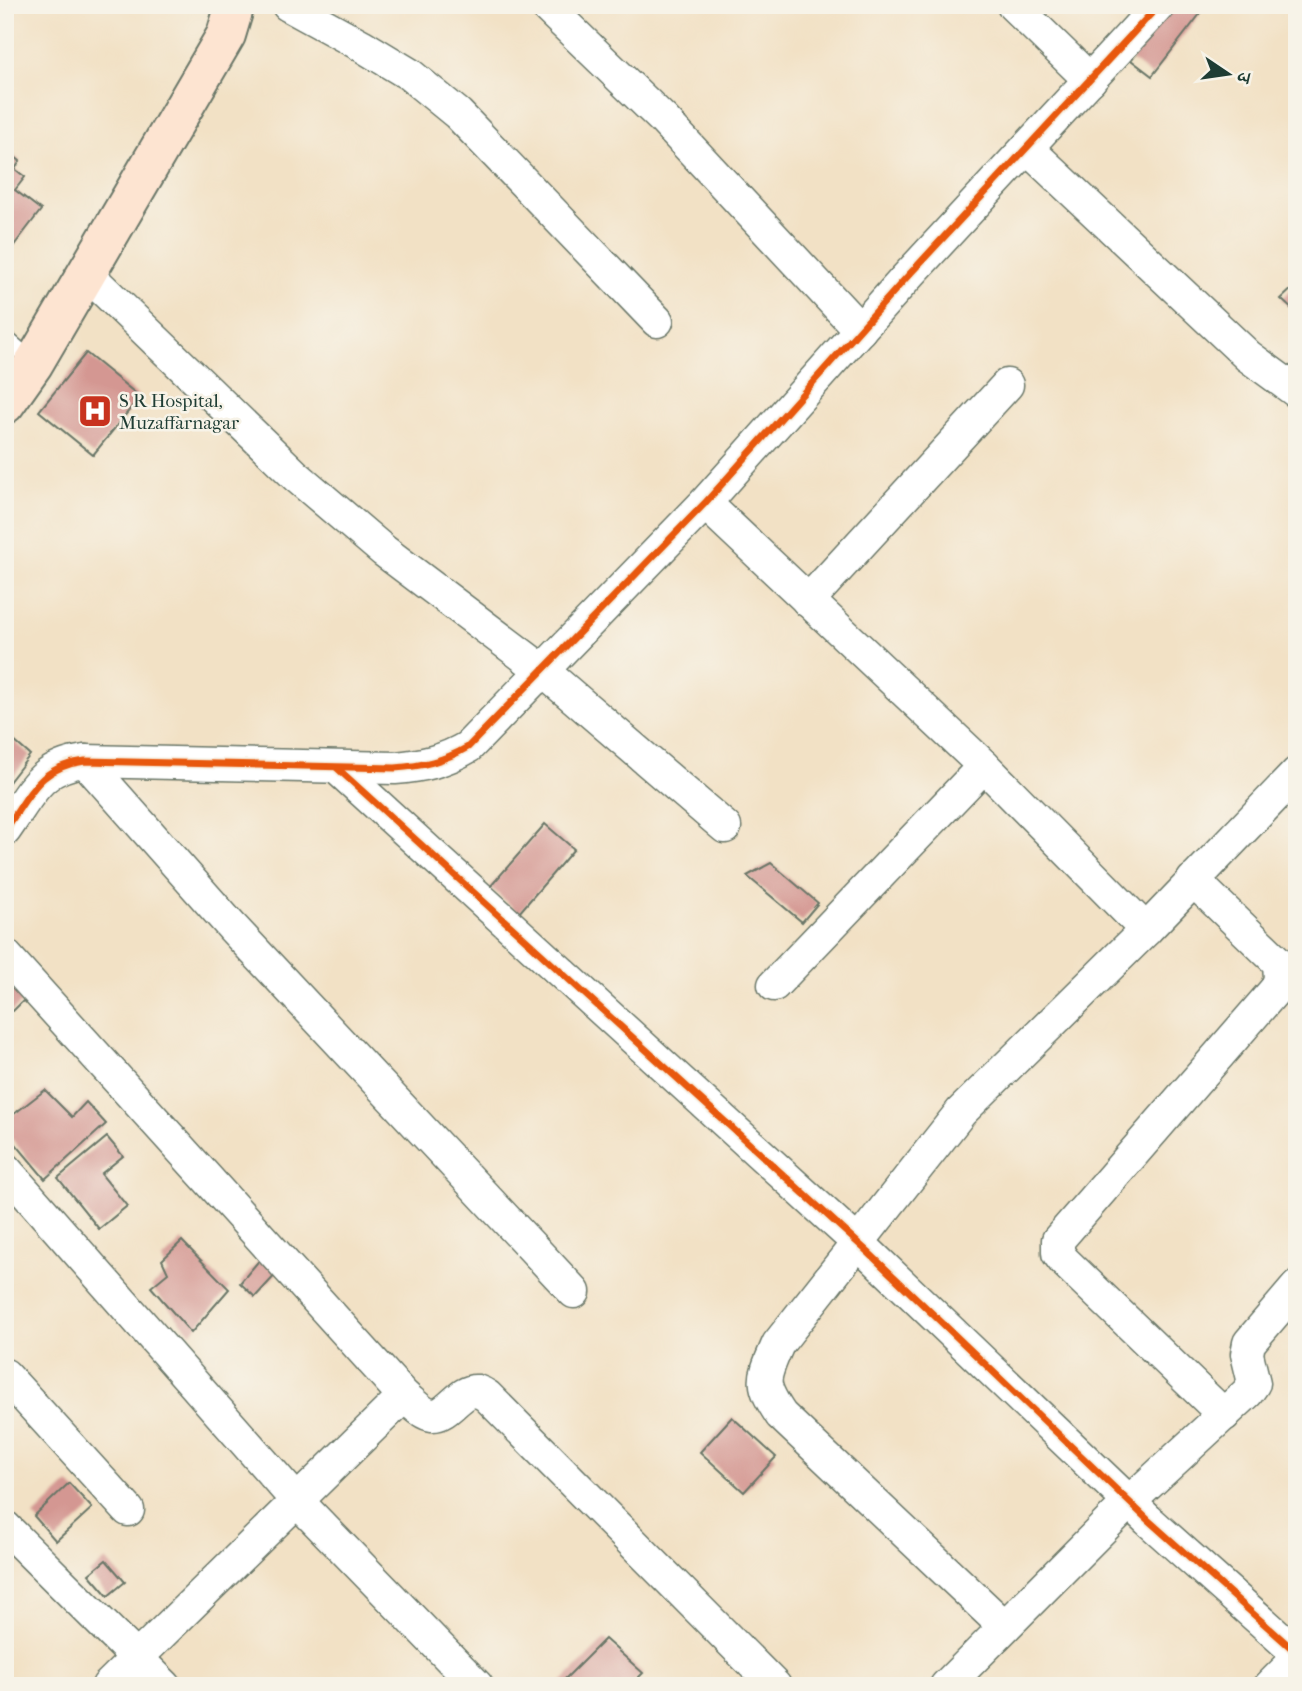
<svg xmlns="http://www.w3.org/2000/svg" width="1302" height="1691" font-family="'IM FELL French Canon','Noto Serif Devanagari',serif">
	<style>
		.building { fill: #d49792 }
		.lines { fill: none; stroke-linecap: round; stroke-linejoin: round }
		.lane-casing { stroke: #697667; stroke-width: 19 }
		.street-casing { stroke: #697667; stroke-width: 35 }
		.secondary-casing { stroke: #697667; stroke-width: 42 }
		.lane { stroke: #fff; stroke-width: 16 }
		.street { stroke: #fff; stroke-width: 32 }
		.secondary { stroke: #fde4d1; stroke-width: 38 }
		.cycleway-casing { stroke: #f7f3e8; stroke-width: 11 }
		.cycleway { stroke: #e8590c; stroke-width: 7 }
		.labels { text-anchor: middle; stroke-width: 5; stroke-linejoin: round; paint-order: stroke }
		.poi-label { font-size: 19px; fill: #1f3d34; stroke: #f7f3e8; text-anchor: start }
	</style>
	<rect width="100%" height="100%" fill="#f7f3e8"/>
	<filter id="ink" filterUnits="userSpaceOnUse"><feTurbulence type="fractalNoise" baseFrequency=".0143" numOctaves="2"/><feDisplacementMap in="SourceGraphic" scale="14" xChannelSelector="R" yChannelSelector="G"/><feConvolveMatrix kernelMatrix="1 2 1 2 8 2 1 2 1" color-interpolation-filters="sRGB"/></filter>
	<filter id="wash" filterUnits="userSpaceOnUse"><feTurbulence type="fractalNoise" baseFrequency=".00686" numOctaves="4" result="noise"/><feDisplacementMap in="SourceGraphic" scale="28" xChannelSelector="R" yChannelSelector="G"/><feGaussianBlur stdDeviation="1.57" result="paint"/><feColorMatrix in="noise" values="0 0 0 0 0 0 0 0 0 0 0 0 0 0 0 0 0 1.4 0 .05"/><feComposite in="paint" operator="in"/></filter>
	<g filter="url(#wash)">
		<rect width="100%" height="100%" fill="#f2e1c5"/>
		<g id="blocks">
			<g class="building">
				<path d="M 1173,5 L 1189,5 L 1200,14 L 1152,76 L 1131,60 Z"/>
				<path d="M 5,149 L 20,161 L 15,169 L 25,177 L 15,190 L 41,210 L 5,257 Z"/>
				<path d="M 1297,284 L 1297,314 L 1281,299 Z"/>
				<path d="M 86,353 L 140,397 L 93,455 L 39,411 Z"/>
				<path d="M 5,733 L 30,755 L 5,787 Z"/>
				<path d="M 545,824 L 574,849 L 519,913 L 490,887 Z"/>
				<path d="M 771,863 L 818,903 L 802,922 L 747,876 Z"/>
				<path d="M 5,972 L 28,996 L 13,1011 L 5,1011 Z"/>
				<path d="M 45,1090 L 72,1117 L 86,1102 L 106,1124 L 45,1179 L 5,1131 L 5,1121 Z"/>
				<path d="M 107,1137 L 123,1156 L 101,1174 L 127,1206 L 99,1229 L 58,1178 Z"/>
				<path d="M 182,1241 L 229,1289 L 191,1333 L 151,1287 L 168,1273 L 162,1260 Z"/>
				<path d="M 262,1257 L 278,1272 L 255,1297 L 240,1283 Z"/>
				<path d="M 732,1417 L 776,1457 L 744,1492 L 700,1452 Z"/>
				<path d="M 69,1483 L 92,1508 L 56,1541 L 34,1516 Z"/>
				<path d="M 106,1560 L 125,1582 L 108,1596 L 89,1574 Z"/>
				<path d="M 605,1639 L 643,1673 L 630,1686 L 558,1686 Z"/>
			</g>
		</g>
	</g>
	<g filter="url(#ink)">
		<use href="#blocks" fill-opacity="0" stroke="#697667" stroke-width="2"/>
		<g class="lines">
			<g class="lane-casing">
				<path id="lane" d="M 5,338 L 34,363"/>
			</g>
			<g class="street-casing">
				<g id="street">
					<path d="M 288,5 L 361,45 L 409,74 L 458,114 L 657,321"/>
					<path d="M 545,5 L 663,119 L 860,330"/>
					<path d="M 1013,5 L 1090,80"/>
					<path d="M 1027,148 L 1248,356 L 1297,392"/>
					<path d="M 86,273 L 296,476 L 384,551 L 542,670 L 725,827"/>
					<path d="M 705,503 L 984,766 L 774,985"/>
					<path d="M 808,601 L 1007,385"/>
					<path d="M 85,761 L 232,927 L 574,1292"/>
					<path d="M 984,766 L 1146,930"/>
					<path d="M 337,768 L 869,1253 L 1148,1520 L 1297,1653"/>
					<path d="M 5,830 C 30,795 38,767 85,761 L 395,768 C 422,766 444,761 468,747 L 705,503 L 906,278 L 1159,5"/>
					<path d="M 1193,880 L 1279,963 L 1280,979 L 1276,989 L 1058,1240 L 1058,1253 L 1064,1261 L 1224,1415"/>
					<path d="M 5,955 L 404,1396 L 108,1686"/>
					<path d="M 5,1169 L 297,1501 L 477,1686"/>
					<path d="M 5,1375 L 128,1510"/>
					<path d="M 404,1396 C 412,1402 422,1414 432,1415 C 449,1416 460,1389 477,1391 C 480,1392 484,1394 487,1396 L 775,1686"/>
					<path d="M 5,1527 L 165,1686"/>
					<path d="M 1004,1626 L 781,1415 C 759,1382 763,1379 778,1344 L 961,1112 L 1146,930 L 1297,773"/>
					<path d="M 946,1686 L 1129,1502 L 1247,1393 L 1254,1383 L 1247,1354 L 1249,1343 L 1297,1287"/>
					<path d="M 1270,1686 L 1297,1659"/>
				</g>
			</g>
			<g class="secondary-casing">
				<path id="secondary" d="M 5,404 L 34,363 L 226,35 L 235,5"/>
			</g>
			<use href="#lane" class="lane"/>
			<use href="#street" class="street"/>
			<use href="#secondary" class="secondary"/>
			<g class="cycleway-casing">
				<g id="cycleway">
					<path d="M 337,768 L 869,1253 L 1148,1520 L 1297,1653"/>
					<path d="M 5,830 C 30,795 38,767 85,761 L 395,768 C 422,766 444,761 468,747 L 705,503 L 906,278 L 1159,5"/>
				</g>
			</g>
			<use href="#cycleway" class="cycleway"/>
		</g>
	</g>
	<defs>
		<g id="hospital-square" transform="scale(1.75)"><rect x="-9" y="-9" width="18" height="18" rx="4" fill="#c8321e" stroke="#f7f3e8"/><path d="M-5-5h3v3.5h4V-5h3V5h-3V1.5h-4V5h-3Z" fill="#fff"/></g>
	</defs>
	<g fill-rule="evenodd">
		<use href="#hospital-square" x="95" y="411"/>
	</g>
	<g class="labels">
		<g class="poi-label">
			<text x="119" y="407">S R Hospital,<tspan x="119" dy="22">Muzaffarnagar</tspan></text>
		</g>
	</g>
	<rect width="1302" height="1691" fill="none" stroke="#f7f3e8" stroke-width="28"/>
	<g transform="translate(1228 74) rotate(103)" stroke="#f7f3e8" stroke-width="5" paint-order="stroke">
	<path d="M0-5L12 26L0 18L-12 26Z" fill="#1f3d34"/>
	<text y="-10" font-size="19" font-weight="bold" text-anchor="middle" fill="#1f3d34">उ</text>
	</g>
</svg>
